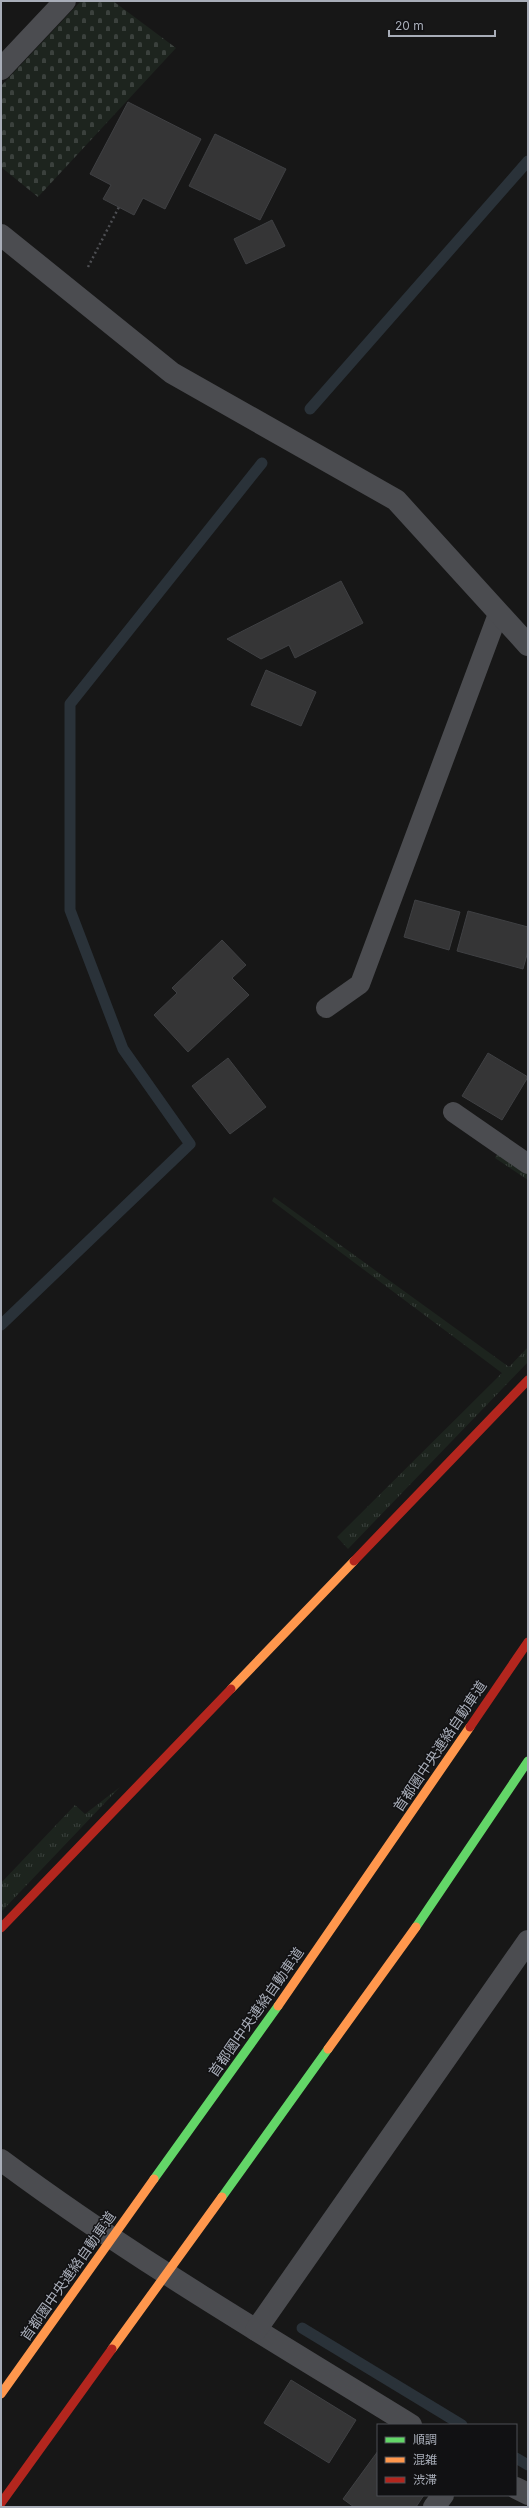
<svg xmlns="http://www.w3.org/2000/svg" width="529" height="2508" font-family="Inter,'Noto Sans JP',sans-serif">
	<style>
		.grass { fill: url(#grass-tufts) }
		.cemetery { fill: url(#cemetery-stones) }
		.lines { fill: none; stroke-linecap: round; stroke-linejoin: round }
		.stream { stroke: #2a3239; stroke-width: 11 }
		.building { fill: #353536; stroke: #3f4043 }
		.path { stroke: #4d4e52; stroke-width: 2.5; stroke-dasharray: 2 3; stroke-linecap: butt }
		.lane { stroke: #4b4c50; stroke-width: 20 }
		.street { stroke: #4b4c50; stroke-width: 22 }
		.slow { stroke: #ff974d; stroke-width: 9 }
		.jam { stroke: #b3261e; stroke-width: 9 }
		.fast-bridge { stroke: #63d668; stroke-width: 9 }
		.slow-bridge { stroke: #ff974d; stroke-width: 9 }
		.jam-bridge { stroke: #b3261e; stroke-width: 9 }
		.labels { text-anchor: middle; stroke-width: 3; stroke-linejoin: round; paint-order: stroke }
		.street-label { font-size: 14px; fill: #a8adb8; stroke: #111113 }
	</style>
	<defs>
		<pattern id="grass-tufts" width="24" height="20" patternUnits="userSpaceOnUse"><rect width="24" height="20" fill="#1d241e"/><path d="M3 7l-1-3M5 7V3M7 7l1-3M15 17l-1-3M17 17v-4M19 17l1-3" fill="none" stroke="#3b413d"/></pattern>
		<pattern id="cemetery-stones" width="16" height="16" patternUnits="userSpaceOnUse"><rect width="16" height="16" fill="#1d241e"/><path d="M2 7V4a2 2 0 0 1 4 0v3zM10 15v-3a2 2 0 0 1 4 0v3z" fill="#3b413d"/></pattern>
	</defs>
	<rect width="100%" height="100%" fill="#171717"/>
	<g class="grass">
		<path d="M 498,1153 L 528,1172 L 528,1180 L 495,1158 Z"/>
		<path d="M 274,1197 L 509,1367 L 528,1347 L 528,1362 L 348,1549 L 337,1537 L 502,1373 L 272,1201 Z"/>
		<path d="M 120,1787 L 1,1912 L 1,1883 L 75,1805 L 85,1814 Z"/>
	</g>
	<path class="cemetery" d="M 81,1 L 113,1 L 176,48 L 38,197 L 1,167 L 1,86 Z"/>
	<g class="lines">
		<g class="stream">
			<path d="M 310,409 L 528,161"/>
			<path d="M 1,1325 L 190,1144 L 123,1049 L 70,910 L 70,704 L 262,463"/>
			<path d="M 302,2328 L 462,2425"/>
			<path d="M 516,2458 L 528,2465"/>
		</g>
	</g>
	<g class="building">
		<path d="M 128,102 L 201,139 L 165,209 L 143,198 L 134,215 L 103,199 L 111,185 L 90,174 Z"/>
		<path d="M 215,134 L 286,169 L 260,220 L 189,186 Z"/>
		<path d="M 272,220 L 285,246 L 246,264 L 234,239 Z"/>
		<path d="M 341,581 L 363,623 L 295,658 L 289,645 L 261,659 L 227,639 Z"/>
		<path d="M 266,670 L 316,692 L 301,726 L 251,705 Z"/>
		<path d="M 415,900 L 460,912 L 449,950 L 404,937 Z"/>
		<path d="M 468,911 L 528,927 L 528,951 L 523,969 L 457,951 Z"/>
		<path d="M 222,940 L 246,965 L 232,978 L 249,995 L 188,1052 L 154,1015 L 177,993 L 172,988 Z"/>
		<path d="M 488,1053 L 528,1077 L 502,1120 L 462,1096 Z"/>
		<path d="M 228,1058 L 266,1107 L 230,1134 L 192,1086 Z"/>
		<path d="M 291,2380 L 356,2420 L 329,2463 L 264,2423 Z"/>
		<path d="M 378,2451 L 378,2495 L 424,2495 L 416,2507 L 354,2507 L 343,2499 Z"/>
	</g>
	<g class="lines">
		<path class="path" d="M 88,267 L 119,207"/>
		<g class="lane">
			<path d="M 326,1008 L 360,984 L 498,614"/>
			<path d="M 453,1112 L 528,1164"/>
		</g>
		<g class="street">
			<path d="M 1,69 L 65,1"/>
			<path d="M 1,235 L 172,373 L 396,500 L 528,645"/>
			<path d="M 1,2160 C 131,2257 273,2340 411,2425"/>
			<path d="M 256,2330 L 528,1941"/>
			<path d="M 516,2488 L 528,2494"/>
			<path d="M 434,2507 L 443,2495"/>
		</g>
		<path class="slow" d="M 231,1689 L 354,1561"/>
		<g class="jam">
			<path d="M 354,1561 L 528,1380"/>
			<path d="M 1,1928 L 231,1689"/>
		</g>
		<g class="fast-bridge">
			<path d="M 416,1927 L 528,1761"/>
			<path d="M 154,2179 L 278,2006"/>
			<path d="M 222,2197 L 328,2049"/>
		</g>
		<g class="slow-bridge">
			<path d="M 278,2006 L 470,1727"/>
			<path d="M 328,2049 L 416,1927"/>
			<path d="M 112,2349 L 222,2197"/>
			<path d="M 1,2394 L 154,2179"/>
		</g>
		<g class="jam-bridge">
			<path d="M 470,1727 L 528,1642"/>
			<path d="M 1,2503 L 112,2349"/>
		</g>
	</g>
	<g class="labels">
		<g class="street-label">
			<text transform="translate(440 1746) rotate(-56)" y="5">首都圏中央連絡自動車道</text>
			<text transform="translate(256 2012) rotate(-55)" y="5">首都圏中央連絡自動車道</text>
			<text transform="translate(68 2276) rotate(-55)" y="5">首都圏中央連絡自動車道</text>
		</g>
	</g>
	<rect width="529" height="2508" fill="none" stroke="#a8adb8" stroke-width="4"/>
	<rect x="377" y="2424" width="140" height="72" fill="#111113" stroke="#4d4f55"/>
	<rect x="385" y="2437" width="20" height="6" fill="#63d668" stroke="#4d4f55"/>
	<text x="413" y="2444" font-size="12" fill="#a8adb8">順調</text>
	<rect x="385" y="2457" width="20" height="6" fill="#ff974d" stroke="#4d4f55"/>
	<text x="413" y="2464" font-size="12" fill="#a8adb8">混雑</text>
	<rect x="385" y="2477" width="20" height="6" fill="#b3261e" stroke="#4d4f55"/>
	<text x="413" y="2484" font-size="12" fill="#a8adb8">渋滞</text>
	<path d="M389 30v6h106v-6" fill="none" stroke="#a8adb8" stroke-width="2"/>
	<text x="395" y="30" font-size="12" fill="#a8adb8" stroke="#111113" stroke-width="3" paint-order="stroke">20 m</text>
</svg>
